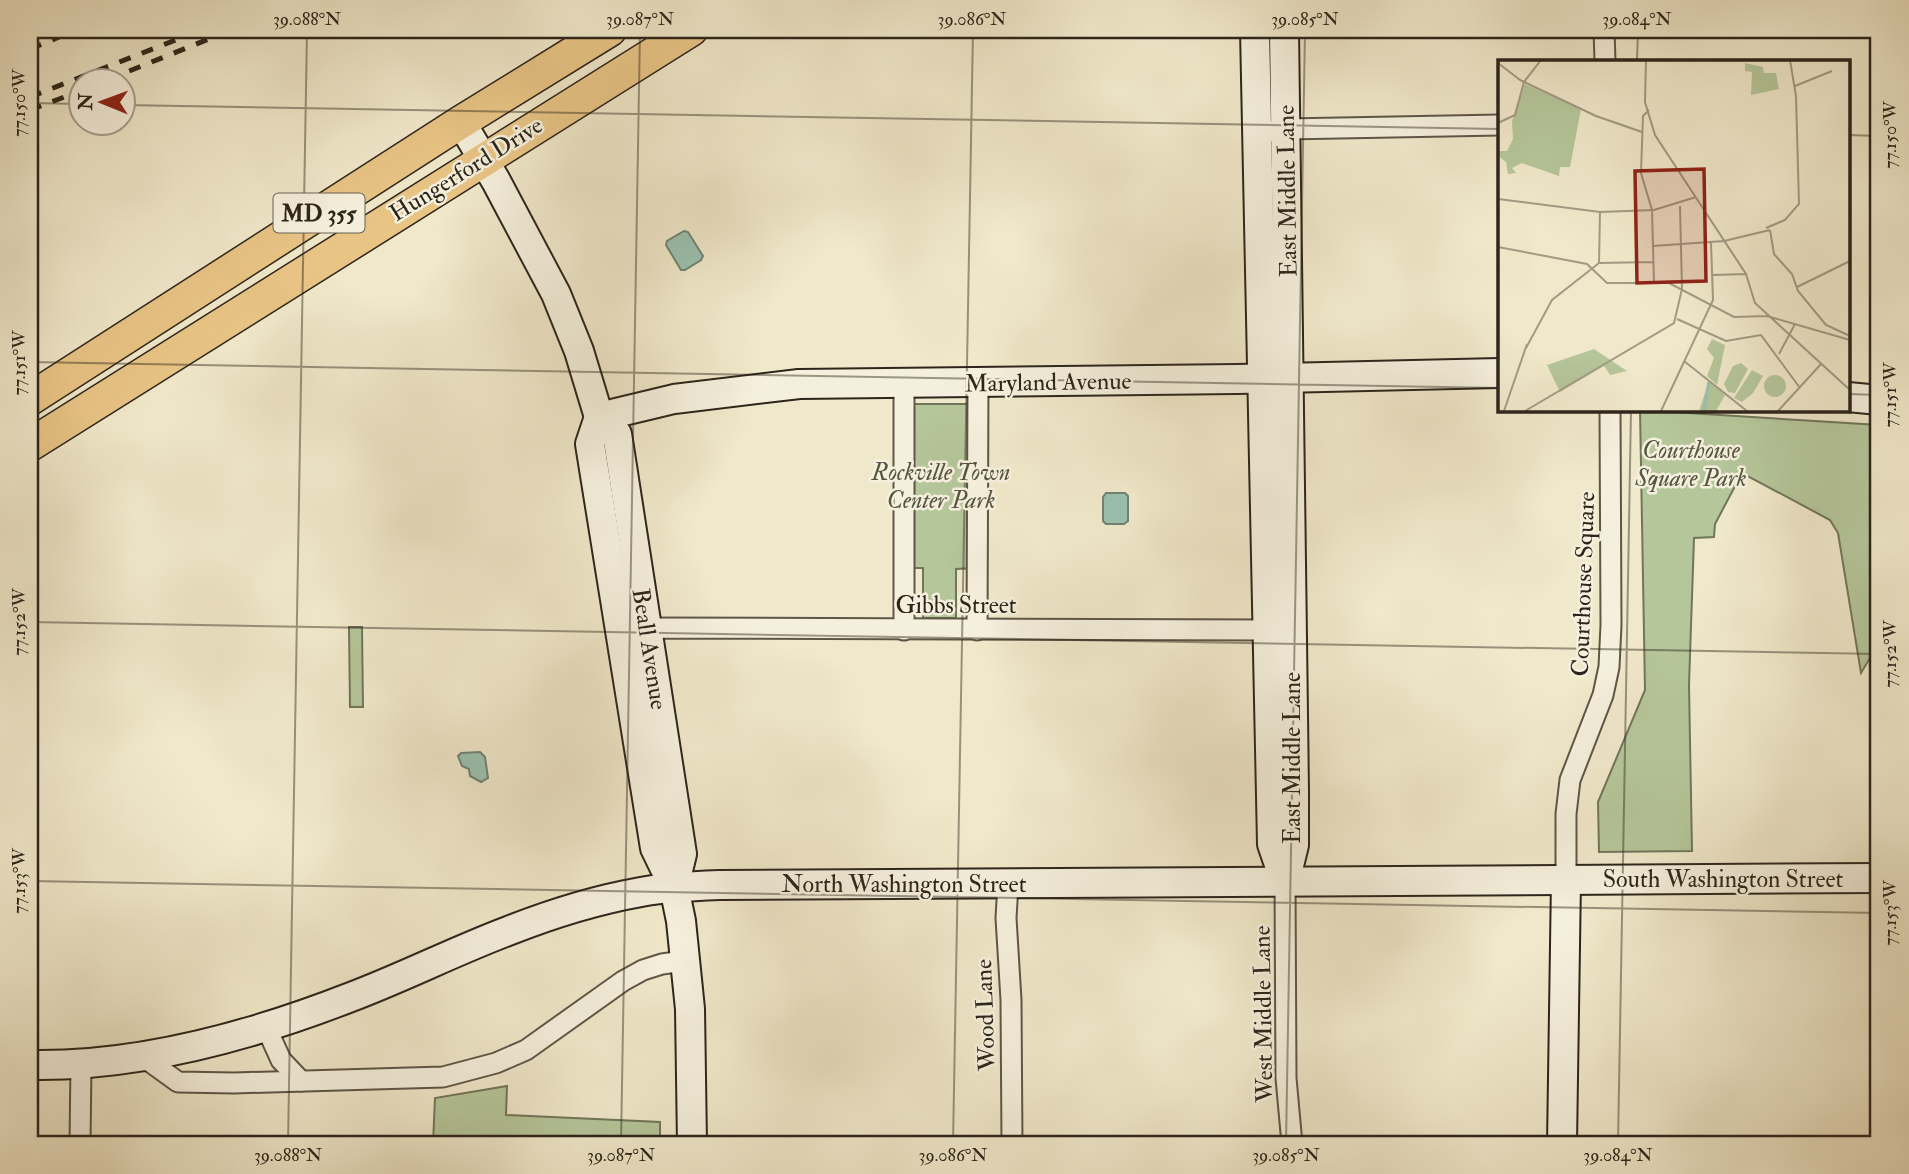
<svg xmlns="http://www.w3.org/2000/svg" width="1909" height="1174" font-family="'IM FELL Double Pica',serif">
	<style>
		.green { fill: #b5c69a; stroke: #71765a; stroke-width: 2 }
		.water { fill: #9bc1b0; stroke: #6f8374; stroke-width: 2 }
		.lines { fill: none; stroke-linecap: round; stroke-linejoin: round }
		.street-casing { stroke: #5e5647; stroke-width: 23 }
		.secondary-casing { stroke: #2d251b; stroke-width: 32 }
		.primary-casing { stroke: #2d251b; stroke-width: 35 }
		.street { stroke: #f5f0dd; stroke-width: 19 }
		.secondary { stroke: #f5f0dd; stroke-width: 28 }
		.primary { stroke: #e8c485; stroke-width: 32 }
		.rail { stroke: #2d251b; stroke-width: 5; stroke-dasharray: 12 12; stroke-linecap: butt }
		.ticks { fill: none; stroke: #2d251b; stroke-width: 2; stroke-opacity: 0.45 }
		.labels { text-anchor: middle; stroke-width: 5; stroke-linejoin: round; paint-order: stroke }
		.shield { fill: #f5f0dd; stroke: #696255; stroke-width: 2 }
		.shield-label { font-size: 23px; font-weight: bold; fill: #2d251b }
		.street-label { font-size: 24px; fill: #2d251b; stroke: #f5f0dd }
		.park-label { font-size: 24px; font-style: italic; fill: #565541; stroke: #f5f0dd }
		.inset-river { fill: none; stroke: #9bc1b0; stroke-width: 3.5 }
		.inset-road { fill: none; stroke: #a29a84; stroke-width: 2 }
		.view { fill: #8f2418; fill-opacity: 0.15; stroke: #8f2418; stroke-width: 3.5 }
		.inset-edge { fill: none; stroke: #2d251b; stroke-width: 3.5 }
		.neatline { fill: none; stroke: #2d251b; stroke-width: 2.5 }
		.ticks-label { font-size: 18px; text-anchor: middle; fill: #2d251b }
	</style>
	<rect width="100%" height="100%" fill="#f0e8ca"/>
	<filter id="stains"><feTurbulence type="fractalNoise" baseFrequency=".00286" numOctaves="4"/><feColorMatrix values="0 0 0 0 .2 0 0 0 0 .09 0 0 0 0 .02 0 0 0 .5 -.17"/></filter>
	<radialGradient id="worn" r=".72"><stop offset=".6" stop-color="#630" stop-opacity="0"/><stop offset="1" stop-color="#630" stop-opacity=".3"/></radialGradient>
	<g class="green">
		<path d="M 907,404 L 976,404 L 975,568 L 956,569 L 956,618 L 923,618 L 923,568 L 906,568 Z"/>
		<path d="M 1640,410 L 1879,425 L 1879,643 L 1861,673 L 1838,533 L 1830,520 L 1742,473 L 1715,524 L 1714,537 L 1694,538 L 1689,685 L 1692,851 L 1599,852 L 1598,802 L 1645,690 Z"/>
		<path d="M 349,627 L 362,627 L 363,707 L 350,707 Z"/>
		<path d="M 507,1086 L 506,1115 L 660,1122 L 660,1144 L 433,1144 L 435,1098 Z"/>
	</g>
	<g class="water">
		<path d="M 684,231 L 688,232 L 703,256 L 701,260 L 685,270 L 681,270 L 666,245 L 667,241 Z"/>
		<path d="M 1106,493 L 1125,493 L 1128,496 L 1128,521 L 1124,524 L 1106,524 L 1103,521 L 1103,497 Z"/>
		<path d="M 480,752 L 485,757 L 488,778 L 481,782 L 470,776 L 469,769 L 462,766 L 458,756 L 461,753 Z"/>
	</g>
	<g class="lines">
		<g class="street-casing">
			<g id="street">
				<path d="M 1604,30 L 1605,61"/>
				<path d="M 1257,134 L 1286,129 L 1500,125"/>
				<path d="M 904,630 L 904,383"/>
				<path d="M 977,630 L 978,383"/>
				<path d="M 635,631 L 647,628 L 1280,630"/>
				<path d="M 1566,880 L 1566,814 L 1570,780 L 1603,695 L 1609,667 L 1611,625 L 1610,410"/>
				<path d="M 1285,882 L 1286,1078 L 1292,1144"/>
				<path d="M 1008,884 L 1006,918 L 1011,1000 L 1012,1144"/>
				<path d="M 266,1027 L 281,1060 L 301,1081"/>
				<path d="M 142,1056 L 178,1082 L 234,1083 L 443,1077 L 496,1063 L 526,1050 L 623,981 L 643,970 L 662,964 L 684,961"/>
				<path d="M 80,1144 L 81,1063"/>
			</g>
		</g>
		<g class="secondary-casing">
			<g id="secondary">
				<path d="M 1255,30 L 1272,844 L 1285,882"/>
				<path d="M 1284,30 L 1294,792 L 1294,845 L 1285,882"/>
				<path d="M 461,122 L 496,181 L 556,294 L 579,351 L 599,417 L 617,434 L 682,854 L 674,887"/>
				<path d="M 1848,397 L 1879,400"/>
				<path d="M 599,417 L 674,399 L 799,384 L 1237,379 L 1500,373"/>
				<path d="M 599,417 L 590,444 L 655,848 L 674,887 L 681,921 L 690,1009 L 692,1144"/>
				<path d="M 30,1065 C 138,1067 251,1036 351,997 C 404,977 455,951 508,931 C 551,914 596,900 641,892 C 667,887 694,886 720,885 L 1879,878"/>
				<path d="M 1562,1144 L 1566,880"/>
			</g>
		</g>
		<g class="primary-casing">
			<g id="primary">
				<path d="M 30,399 L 461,122 L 610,30"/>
				<path d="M 30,445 L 691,30"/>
			</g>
		</g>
		<use href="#street" class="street"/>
		<use href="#secondary" class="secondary"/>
		<use href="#primary" class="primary"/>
		<g class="rail">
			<path d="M 30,37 L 46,30"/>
			<path d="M 30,49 L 76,30"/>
			<path d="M 107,80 L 231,30"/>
			<path d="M 30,97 L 201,30"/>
			<path d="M 30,110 L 80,91"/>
		</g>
	</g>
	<path class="ticks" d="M 1637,61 L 1638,30M 30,103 L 80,104M 122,105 L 1500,129M 1848,135 L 1879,136M 30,362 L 1500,388M 1848,394 L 1879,395M 30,622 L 1879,654M 30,881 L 1879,913M 30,1140 L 280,1144M 288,1144 L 307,30M 621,1144 L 640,30M 953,1144 L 973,30M 1286,1144 L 1305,30M 1618,1144 L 1631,410"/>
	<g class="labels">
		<rect class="shield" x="273.5" y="193.5" width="91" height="39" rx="5"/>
		<g class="shield-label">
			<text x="319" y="221">MD 355</text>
		</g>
		<g class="street-label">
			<text transform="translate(466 169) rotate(-32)" y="8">Hungerford Drive</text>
			<text transform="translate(1287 191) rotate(-91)" y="8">East Middle Lane</text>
			<text transform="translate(1048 382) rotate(-1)" y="8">Maryland Avenue</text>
			<text transform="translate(1583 584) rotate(-88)" y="8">Courthouse Square</text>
			<text x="956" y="613">Gibbs Street</text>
			<text transform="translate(650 649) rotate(81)" y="8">Beall Avenue</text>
			<text transform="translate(1292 758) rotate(-90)" y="8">East Middle Lane</text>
			<text x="1723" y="887">South Washington Street</text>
			<text x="904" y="892">North Washington Street</text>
			<text transform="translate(1263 1014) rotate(-91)" y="8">West Middle Lane</text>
			<text transform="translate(985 1015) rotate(-92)" y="8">Wood Lane</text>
		</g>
		<g class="park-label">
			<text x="1691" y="458">Courthouse<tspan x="1691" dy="28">Square Park</tspan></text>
			<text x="941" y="480">Rockville Town<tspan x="941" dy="28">Center Park</tspan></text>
		</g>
	</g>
	<g transform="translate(1498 60)">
		<rect width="352" height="352" fill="#f0e8ca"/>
		<path d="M 247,3 L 265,7 L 266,13 L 278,13 L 281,29 L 253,35 L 254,12 L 247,11 ZM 27,24 L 83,49 L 72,107 L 62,107 L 61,116 L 24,103 L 14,108 L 18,113 L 10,114 L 8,102 L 0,96 L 0,91 L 9,91 L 15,79 L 14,61 ZM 214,279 L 227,285 L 219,325 L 209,316 L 216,298 L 209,289 ZM 96,289 L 129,311 L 112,315 L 106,306 L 62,332 L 49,305 ZM 243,303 L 250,309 L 237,333 L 230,332 L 226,324 L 235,306 ZM 254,310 L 265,316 L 255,333 L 244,342 L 236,338 ZM266 326a11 11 0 1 1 22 0a11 11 0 1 1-22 0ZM 211,321 L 227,335 L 218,351 L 201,351 Z" fill="#b5c69a"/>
		<path class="inset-river" d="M 206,351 L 211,322"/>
		<path class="inset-road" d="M 148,0 L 147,42 L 157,75 L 248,214 L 257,243 L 352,330M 0,3 L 22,20 L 98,56 L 144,72M 297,26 L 334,11M 151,50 L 145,56 L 143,113 L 154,150 L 156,222M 0,63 L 17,55 L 26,22 L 43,0M 0,139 L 102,152 L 156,150 L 198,137M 182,146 L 184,229M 268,168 L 287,160 L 301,144 L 298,36 L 292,0M 272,170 L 276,194 L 294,214 L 300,231 L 328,265 L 352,276M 226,181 L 272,170M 155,186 L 226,181M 0,187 L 89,204 L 109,223 L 171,223 L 236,257 L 269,256 L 352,280M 101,203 L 102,152M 96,207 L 101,203 L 156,202M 215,215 L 248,214M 299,227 L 352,201M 179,259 L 228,281 L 263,275 L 302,328M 28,288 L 54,240 L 96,207M 281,294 L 297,264M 186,301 L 249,351M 6,351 L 29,284M 27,351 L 176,263 L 184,229M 163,351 L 215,240 L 213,183M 280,351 L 323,304"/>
		<path class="view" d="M 206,109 L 208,221 L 139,223 L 137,111 Z"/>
		<rect width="352" height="352" class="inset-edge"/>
	</g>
	<rect width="1909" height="1174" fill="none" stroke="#f0e8ca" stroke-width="77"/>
	<g transform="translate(102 102) rotate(271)"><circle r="33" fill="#f5f0dd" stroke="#a59f8f" stroke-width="2"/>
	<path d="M0-5L12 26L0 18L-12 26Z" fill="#8f2418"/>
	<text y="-10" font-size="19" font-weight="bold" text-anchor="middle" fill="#2d251b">N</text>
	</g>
	<rect x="38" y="38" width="1832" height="1098" class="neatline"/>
	<g class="ticks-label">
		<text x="307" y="25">39.088°N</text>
		<text x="640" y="25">39.087°N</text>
		<text x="972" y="25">39.086°N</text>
		<text x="1305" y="25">39.085°N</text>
		<text x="1637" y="25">39.084°N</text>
		<text transform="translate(19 103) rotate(-90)" y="6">77.150°W</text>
		<text transform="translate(1890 135) rotate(-90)" y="6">77.150°W</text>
		<text transform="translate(19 363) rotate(-90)" y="6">77.151°W</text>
		<text transform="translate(1890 395) rotate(-90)" y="6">77.151°W</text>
		<text transform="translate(19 622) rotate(-90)" y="6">77.152°W</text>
		<text transform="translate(1890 654) rotate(-90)" y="6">77.152°W</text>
		<text transform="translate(19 881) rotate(-90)" y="6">77.153°W</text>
		<text transform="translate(1890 913) rotate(-90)" y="6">77.153°W</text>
		<text x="288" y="1161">39.088°N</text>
		<text x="621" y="1161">39.087°N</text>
		<text x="953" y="1161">39.086°N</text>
		<text x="1286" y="1161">39.085°N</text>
		<text x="1618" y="1161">39.084°N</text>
	</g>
	<rect width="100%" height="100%" filter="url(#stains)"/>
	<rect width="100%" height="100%" fill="url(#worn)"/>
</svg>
